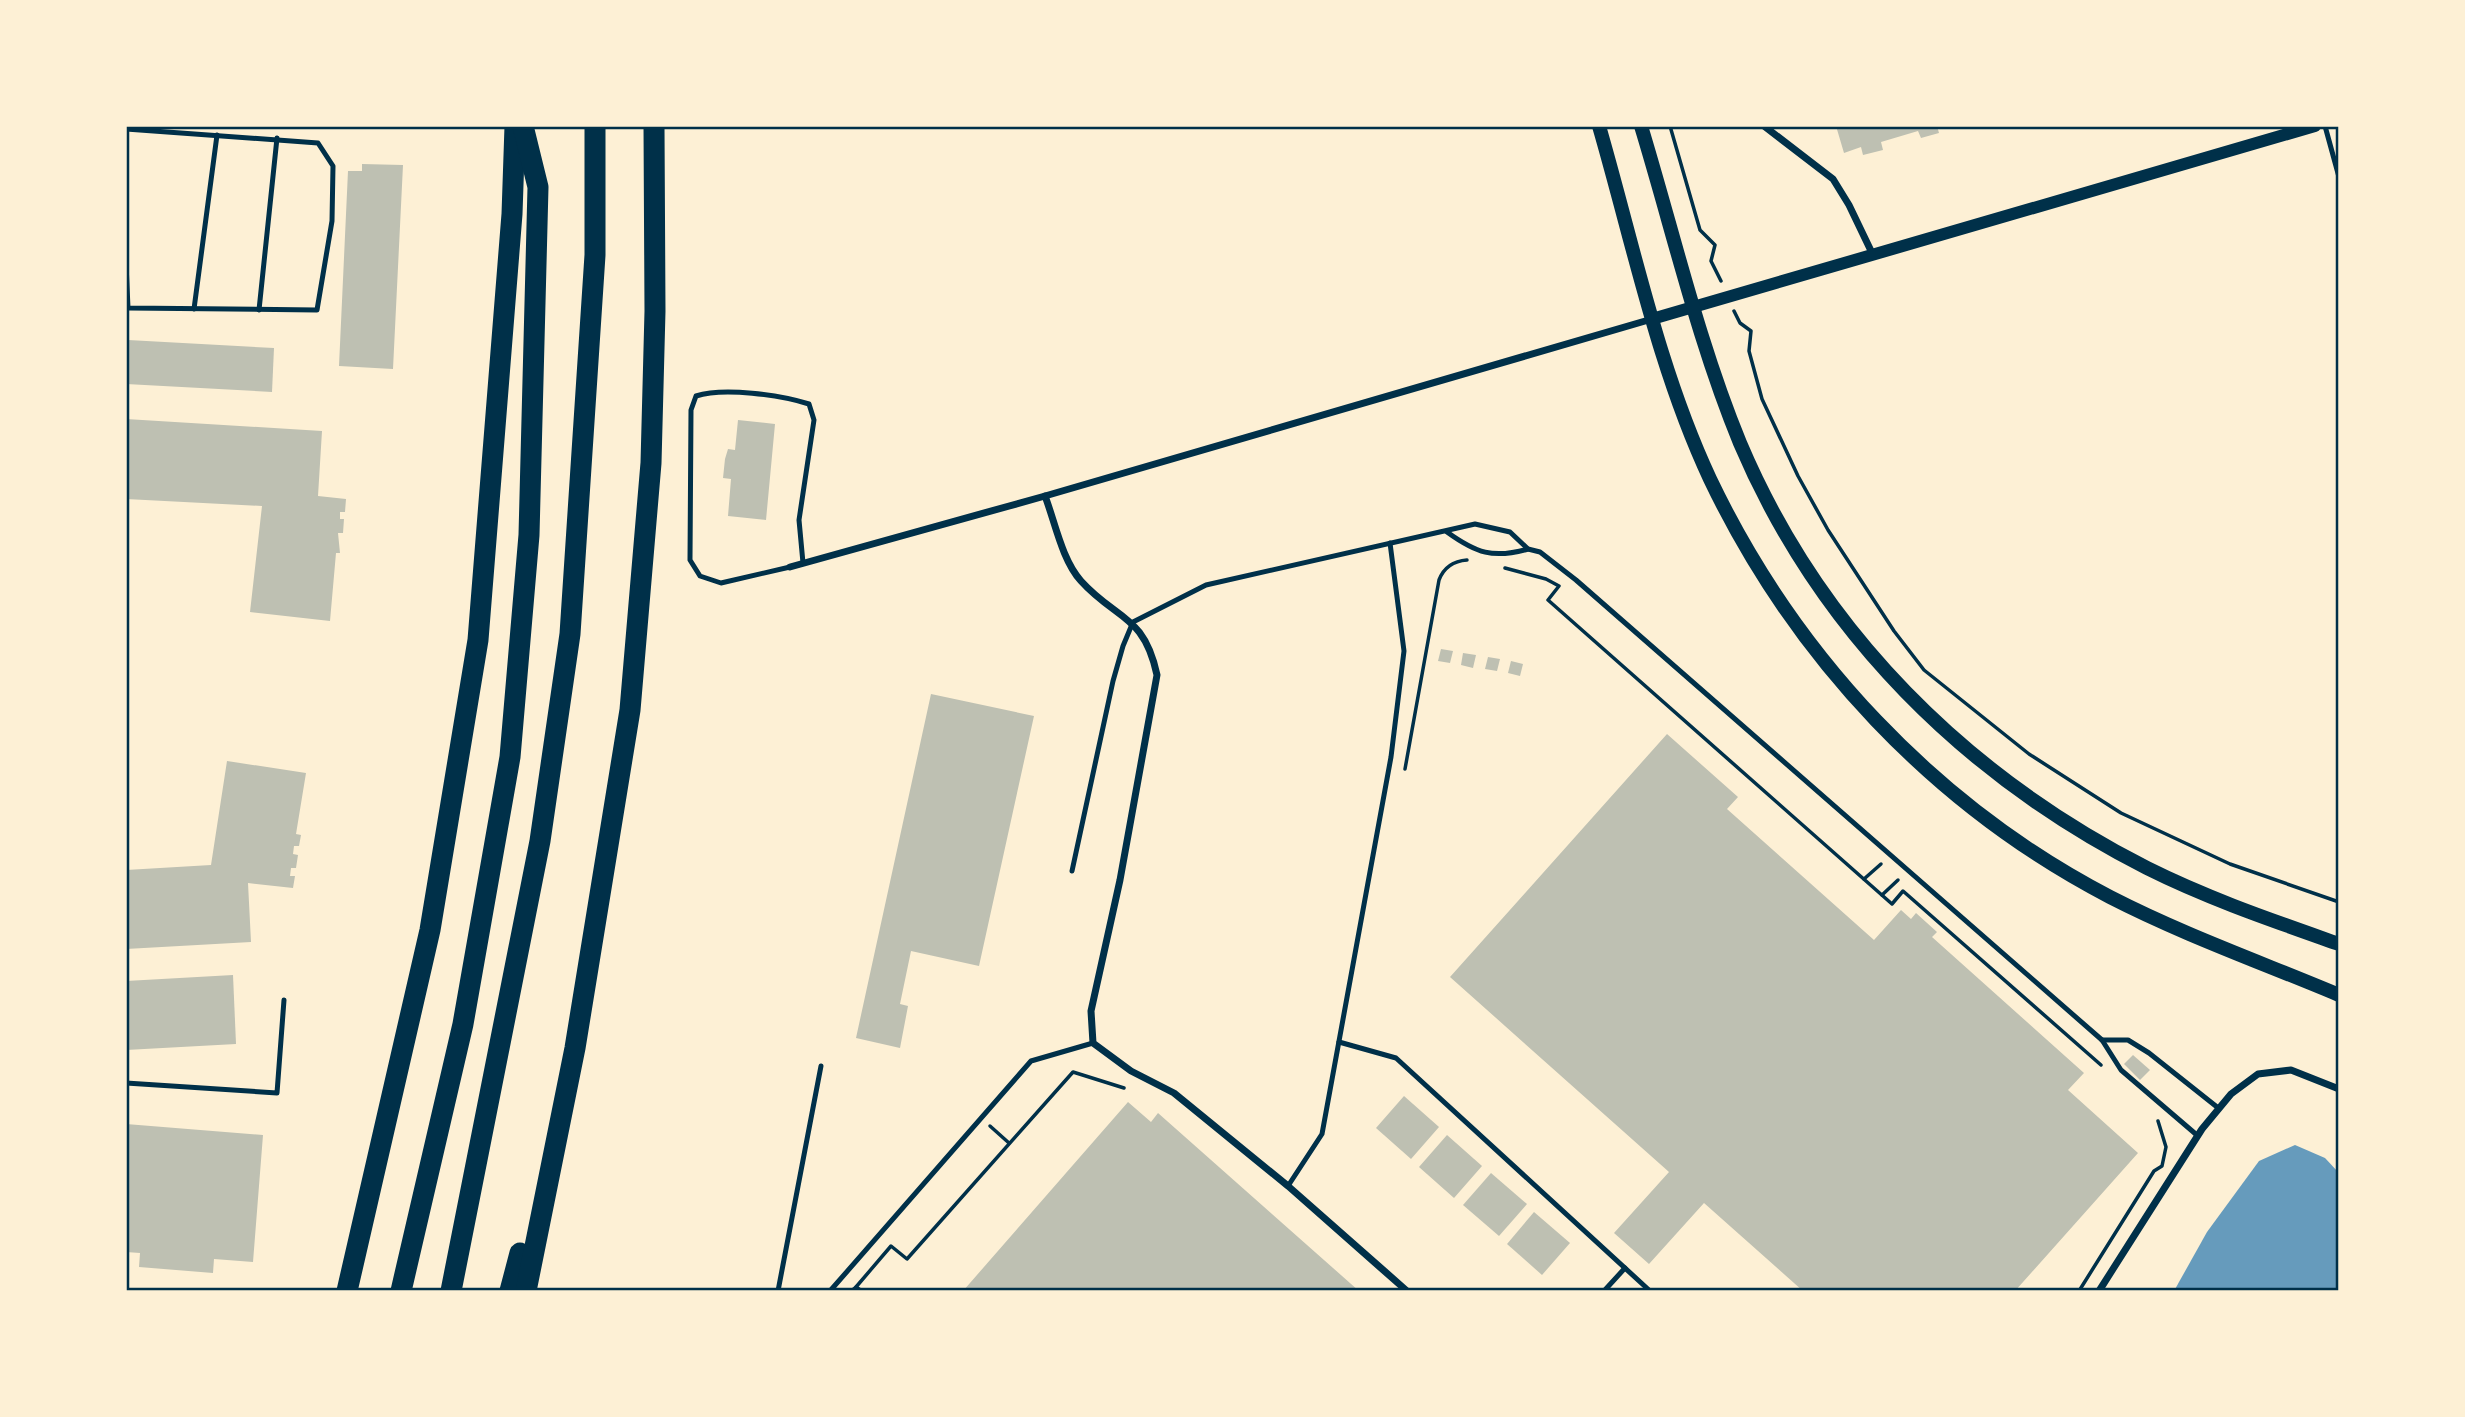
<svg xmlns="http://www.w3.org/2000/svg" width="2465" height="1417" font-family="'Noto Sans',sans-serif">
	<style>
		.water { fill: #669bbc }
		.building { fill: #bec0b2 }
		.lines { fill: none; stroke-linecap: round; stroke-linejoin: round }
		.path { stroke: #003049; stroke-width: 3.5 }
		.service { stroke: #003049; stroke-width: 5 }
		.minor { stroke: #003049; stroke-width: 7 }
		.tertiary { stroke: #003049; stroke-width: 12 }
		.secondary { stroke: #003049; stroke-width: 14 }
		.motorway { stroke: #003049; stroke-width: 21 }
		.neatline { fill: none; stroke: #003049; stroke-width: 2.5 }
	</style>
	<rect width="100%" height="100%" fill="#fdf0d5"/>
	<path class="water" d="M 2295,1145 L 2325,1158 L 2339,1173 L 2339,1291 L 2174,1291 L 2207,1232 L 2259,1161 Z"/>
	<g class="building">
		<path d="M 1836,126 L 1937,126 L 1939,133 L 1921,138 L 1918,131 L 1881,142 L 1883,150 L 1863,155 L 1861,147 L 1844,153 Z"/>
		<path d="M 362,164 L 403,165 L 393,369 L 339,366 L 348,171 L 362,171 Z"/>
		<path d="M 128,340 L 274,348 L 272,392 L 126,384 Z"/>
		<path d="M 126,419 L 322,431 L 318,496 L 346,499 L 345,512 L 340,512 L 340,519 L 344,519 L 343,533 L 338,533 L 340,553 L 336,553 L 330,621 L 250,612 L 262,506 L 126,499 Z"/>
		<path d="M 738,420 L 775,424 L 766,520 L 728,516 L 731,479 L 723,478 L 725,459 L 728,449 L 735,450 Z"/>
		<path d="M 126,644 L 128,644 L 129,729 L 126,729 Z"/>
		<path d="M 1441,649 L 1453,651 L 1450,663 L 1438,661 Z"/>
		<path d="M 1463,653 L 1476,655 L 1473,668 L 1461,665 Z"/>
		<path d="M 1488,657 L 1500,659 L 1497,671 L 1485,669 Z"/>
		<path d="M 1511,661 L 1523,664 L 1520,676 L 1508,673 Z"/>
		<path d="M 931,694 L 1034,716 L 979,966 L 911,951 L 900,1004 L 908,1006 L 900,1048 L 856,1038 Z"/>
		<path d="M 1667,734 L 1738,797 L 1727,809 L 1874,940 L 1901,910 L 1911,919 L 1916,913 L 1937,932 L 1932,937 L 2084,1073 L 2068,1090 L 2138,1153 L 2015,1291 L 1803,1291 L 1704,1203 L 1649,1264 L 1614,1233 L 1669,1172 L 1450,977 Z"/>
		<path d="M 227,761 L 306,773 L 296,834 L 301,835 L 299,846 L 294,846 L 293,854 L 298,855 L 296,868 L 291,868 L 290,876 L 295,876 L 293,888 L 248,883 L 251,942 L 126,949 L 126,870 L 211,865 Z"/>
		<path d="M 233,975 L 236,1044 L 126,1050 L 126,981 Z"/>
		<path d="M 2133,1055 L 2150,1070 L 2140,1080 L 2124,1064 Z"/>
		<path d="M 1404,1096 L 1439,1127 L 1411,1159 L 1376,1128 Z"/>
		<path d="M 1128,1102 L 1151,1122 L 1158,1113 L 1359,1291 L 963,1291 Z"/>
		<path d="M 126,1124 L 263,1135 L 253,1262 L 214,1259 L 213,1273 L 139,1267 L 140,1253 L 126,1252 Z"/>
		<path d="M 1447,1135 L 1482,1166 L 1454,1198 L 1419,1167 Z"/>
		<path d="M 1491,1173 L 1527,1204 L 1499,1236 L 1463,1205 Z"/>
		<path d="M 1534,1212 L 1570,1243 L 1542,1275 L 1507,1244 Z"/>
	</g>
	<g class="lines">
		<g class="path">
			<path d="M 1670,126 L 1700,230 L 1715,245 L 1711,261 L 1721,281"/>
			<path d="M 1734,311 L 1740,323 L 1751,331 L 1749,351 L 1762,399 L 1798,476 L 1828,530 L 1894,631 L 1924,670 L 2029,754 L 2121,813 L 2230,864 L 2339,902"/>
			<path d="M 1505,568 L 1546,579 L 1559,586 L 1548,600 L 1892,904 L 1903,891 L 2101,1065"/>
			<path d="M 1405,769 L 1439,580 C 1444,567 1453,561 1467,560"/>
			<path d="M 1864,879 L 1881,864"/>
			<path d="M 1882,895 L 1898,880"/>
			<path d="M 990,1126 L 1009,1143"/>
			<path d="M 856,1287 L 891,1246 L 907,1259 L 1073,1072 L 1124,1088"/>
			<path d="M 851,1291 L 856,1287 L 862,1291"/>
			<path d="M 2079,1291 L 2154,1171 L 2162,1166 L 2166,1147 L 2158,1121"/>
		</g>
		<g class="service">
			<path d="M 2325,126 L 2339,177"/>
			<path d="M 126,129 L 318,143 L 333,166 L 332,221 L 317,310 L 128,308 L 126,263"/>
			<path d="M 194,309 L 217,135"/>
			<path d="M 259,310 L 277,138"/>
			<path d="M 1447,532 C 1476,553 1493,559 1528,549"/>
			<path d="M 790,567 L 721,583 L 700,576 L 690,560 L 691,410 L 696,396 C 724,387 780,395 809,404 L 814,420 L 799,520 L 803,563"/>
			<path d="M 1072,871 L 1113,681 L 1123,646 L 1133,622 L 1206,585 L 1475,524 L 1510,532 L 1528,549 L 1540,552 L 1576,580 L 2102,1040 L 2121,1070 L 2198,1136"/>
			<path d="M 2102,1040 L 2128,1040 L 2149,1053 L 2217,1107"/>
			<path d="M 1339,1042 L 1396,1058 L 1650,1291"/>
			<path d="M 126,1083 L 277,1093 L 284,1000"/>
			<path d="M 1288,1186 L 1322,1134 L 1391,757 L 1404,651 L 1390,543"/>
			<path d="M 778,1291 L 821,1066"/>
			<path d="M 830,1291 L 1031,1061 L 1093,1043"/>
			<path d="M 1604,1291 L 1625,1268"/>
		</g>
		<g class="minor">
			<path d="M 1764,126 L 1833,179 L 1849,205 L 1873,255"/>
			<path d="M 1045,496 C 1055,522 1062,560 1081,581 C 1116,620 1144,614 1157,675 L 1120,880 L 1091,1011 L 1093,1043 L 1131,1071 L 1174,1093 L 1288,1186 L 1407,1291"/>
			<path d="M 790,567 L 1045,496 L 1652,319"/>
			<path d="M 2099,1291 L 2202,1129 L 2231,1094 L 2258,1074 L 2291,1070 L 2339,1089"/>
		</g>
		<path class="tertiary" d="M 1652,319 L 2315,126"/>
		<g class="secondary">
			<path d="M 1599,126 C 1633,243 1658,368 1710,479 C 1795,657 1935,806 2110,897 C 2184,935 2263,963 2339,995"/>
			<path d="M 1641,126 C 1673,231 1698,341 1740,443 C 1820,632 1966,776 2147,868 C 2209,899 2274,921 2339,944"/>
		</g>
		<g class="motorway">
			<path d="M 347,1291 L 430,930 L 478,640 L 512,214 L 515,126"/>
			<path d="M 401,1291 L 463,1024 L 510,757 L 529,535 L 538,187 L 523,126"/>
			<path d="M 451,1291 L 540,841 L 570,634 L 595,255 L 595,126"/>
			<path d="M 510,1291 L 520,1253"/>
			<path d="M 526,1291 L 575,1048 L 630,710 L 651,463 L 655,311 L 654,126"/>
		</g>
	</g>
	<rect width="2465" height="1417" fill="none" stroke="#fdf0d5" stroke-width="256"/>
	<rect x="128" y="128" width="2209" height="1161" class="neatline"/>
</svg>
